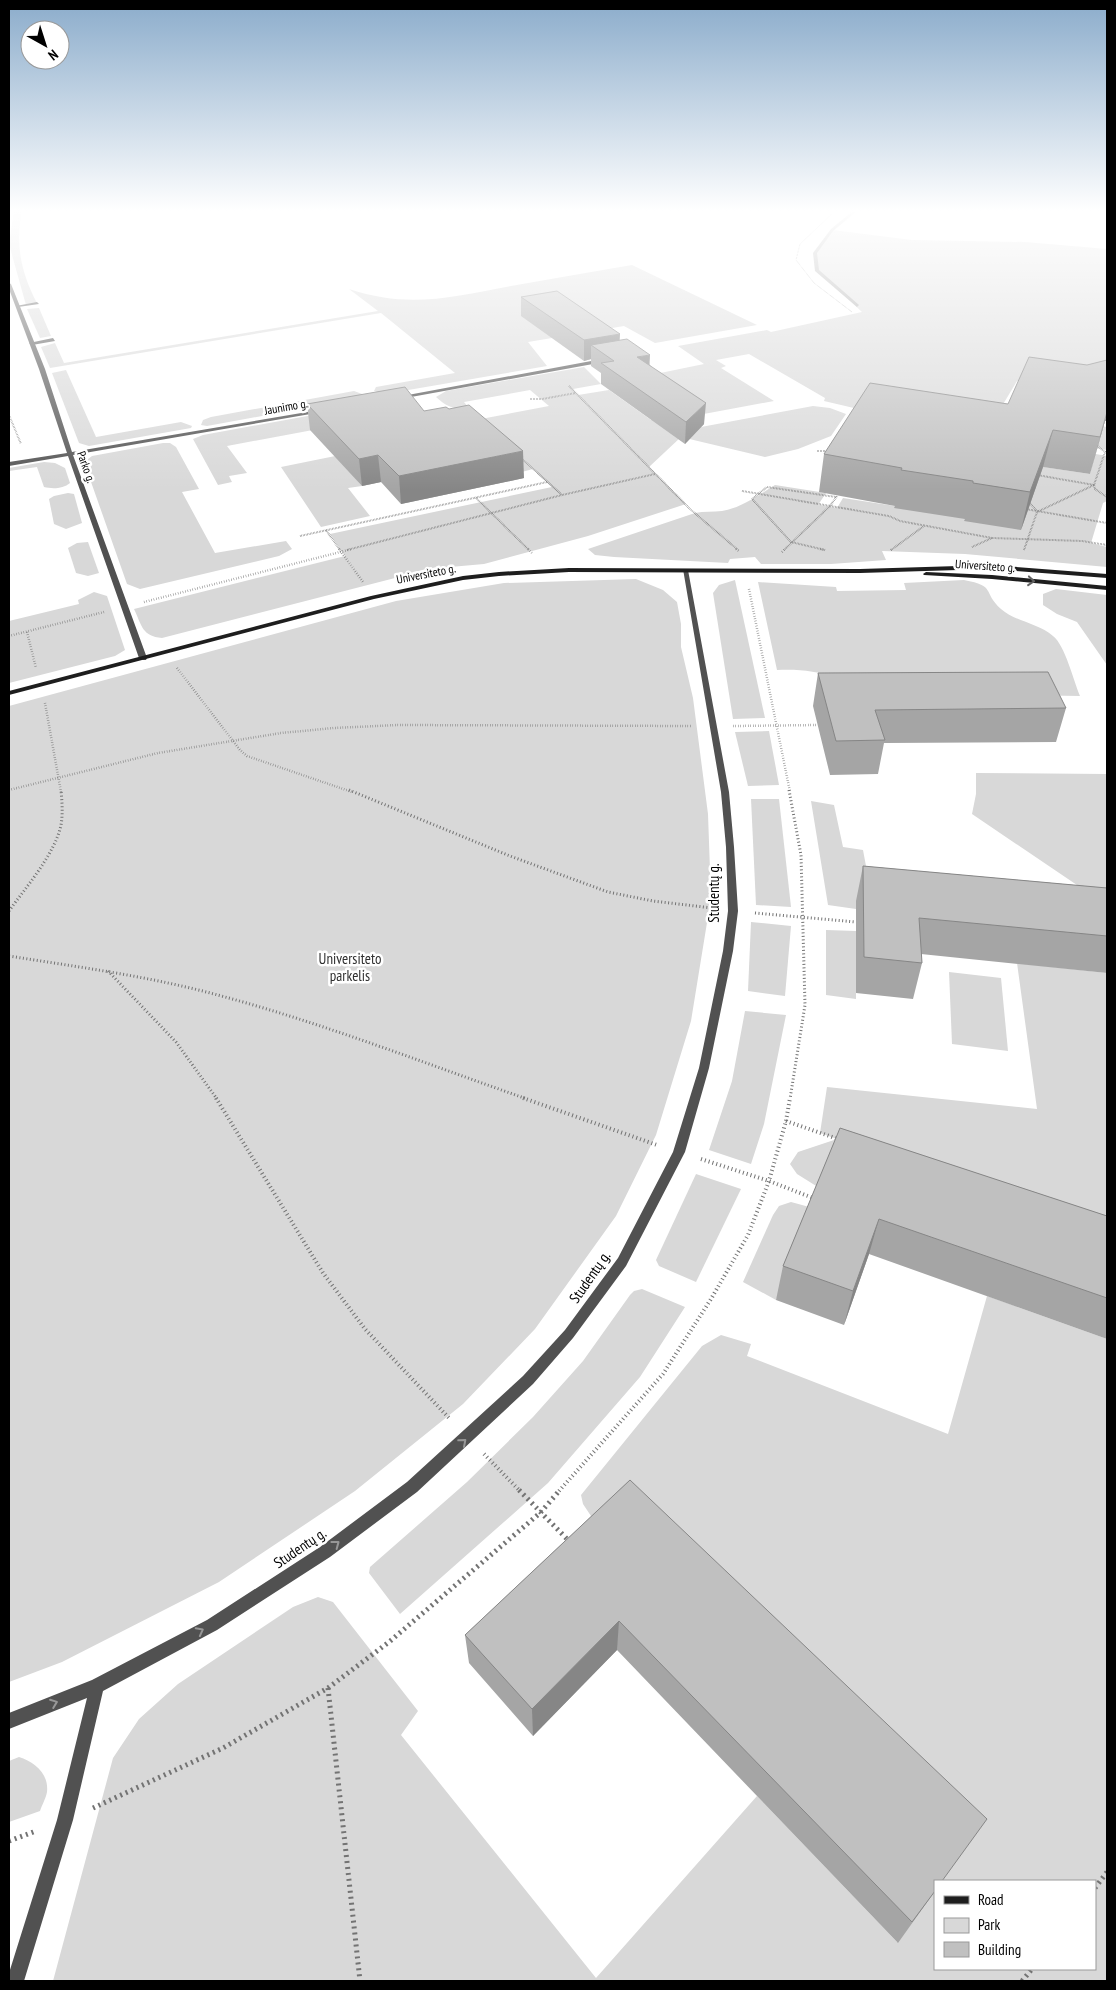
<svg xmlns="http://www.w3.org/2000/svg" width="1116" height="1990" font-family="'PT Sans Narrow',sans-serif">
	<style>
		.green { fill: #d8d8d8 }
		.lines { fill: none; stroke-linecap: round; stroke-linejoin: round }
		.stream { fill: #9f9f9f; fill-rule: evenodd }
		.path-far5 { stroke: #737373; stroke-width: 1; stroke-dasharray: 0.5 1; stroke-linecap: butt }
		.path-far4 { stroke: #737373; stroke-width: 2; stroke-dasharray: 0.5 1; stroke-linecap: butt }
		.path-far3 { stroke: #737373; stroke-width: 2.5; stroke-dasharray: 0.5 2; stroke-linecap: butt }
		.path-far2 { stroke: #737373; stroke-width: 3; stroke-dasharray: 1 2.5; stroke-linecap: butt }
		.path-far1 { stroke: #737373; stroke-width: 4; stroke-dasharray: 1 3; stroke-linecap: butt }
		.path { stroke: #737373; stroke-width: 5; stroke-dasharray: 2 4; stroke-linecap: butt }
		.lane { fill: #515151; fill-rule: evenodd }
		.street { fill: #515151; fill-rule: evenodd }
		.secondary { fill: #1e1e1e; fill-rule: evenodd }
		.wall { fill: #a5a5a5 }
		.shaded-wall { fill: #868686 }
		.building { fill: #c0c0c0; stroke: #868686 }
		.oneway { stroke: #626262 }
		.oneway2 { stroke: #979797 }
		.labels { text-anchor: middle; stroke-width: 5; stroke-linejoin: round; paint-order: stroke }
		.far-street-label { font-size: 12px; fill: #000; stroke: #fff }
		.street-label { font-size: 15px; fill: #000; stroke: #fff }
		.park-label { font-size: 15px; fill: #2f2f2f; stroke: #fff }
	</style>
	<rect width="100%" height="100%" fill="#fff"/>
	<g class="green">
		<path d="M 14,211 L 22,211 C 15,244 21,273 37,303 L 26,305 L 9,244 Z"/>
		<path d="M 832,230 L 912,240 L 1025,242 L 1107,249 L 1107,394 L 1017,381 L 999,411 L 1107,427 L 1107,450 L 871,412 L 824,401 L 825,398 L 749,354 L 716,360 L 726,366 L 721,368 L 774,401 L 693,416 L 636,378 L 704,364 L 678,346 L 767,330 L 771,332 L 862,312 L 817,270 L 815,253 Z"/>
		<path d="M 632,265 L 757,325 L 655,343 L 624,326 L 528,342 L 547,366 L 385,394 L 374,391 L 376,387 L 455,373 L 381,313 L 50,368 L 41,347 L 55,343 L 64,363 L 378,311 L 349,289 C 409,309 451,297 511,286 C 551,279 591,272 632,265 Z"/>
		<path d="M 39,308 L 51,336 L 40,338 L 27,309 Z"/>
		<path d="M 584,367 L 601,384 L 573,389 L 578,395 L 609,390 L 651,420 L 669,417 L 685,430 L 813,406 L 830,408 L 846,414 L 831,436 L 798,449 L 765,457 L 681,437 L 649,467 L 686,504 L 588,536 L 484,564 L 439,568 L 395,578 L 162,638 C 142,636 142,626 134,609 L 345,556 L 330,534 L 552,487 L 533,469 L 518,473 L 481,419 L 549,406 L 530,390 L 464,402 L 469,408 C 454,410 447,407 436,397 L 446,391 Z"/>
		<path d="M 66,370 L 96,437 L 181,422 L 192,426 L 191,428 L 89,446 L 79,443 L 52,373 Z"/>
		<path d="M 354,391 L 365,395 L 361,398 L 207,426 L 201,425 L 203,420 L 211,417 Z"/>
		<path d="M 335,411 L 345,424 L 227,446 L 247,473 L 229,476 L 232,482 L 218,485 L 193,439 L 203,435 Z"/>
		<path d="M 163,443 L 170,443 L 176,447 L 199,489 L 182,492 L 215,553 L 286,541 L 292,549 L 279,556 L 140,589 L 127,584 L 84,462 L 92,456 Z"/>
		<path d="M 1045,445 L 1107,456 L 1107,501 L 1103,503 L 1091,543 L 1107,547 L 1107,567 L 965,554 L 882,551 L 886,560 L 831,564 L 761,564 L 755,557 L 730,559 L 728,563 L 614,557 L 595,555 L 588,549 L 695,513 C 704,511 713,512 722,511 C 741,508 759,495 775,485 L 826,493 L 818,505 L 837,508 L 843,498 L 895,506 L 1037,466 L 1090,474 L 1094,458 Z"/>
		<path d="M 350,453 L 356,479 L 362,486 L 348,488 L 370,516 L 321,527 L 281,467 Z"/>
		<path d="M 44,462 L 55,463 L 65,468 L 70,483 C 63,489 52,489 44,487 L 37,467 L 9,471 L 9,468 Z"/>
		<path d="M 68,493 L 74,494 L 82,523 L 66,529 L 54,524 L 49,499 L 54,496 Z"/>
		<path d="M 88,542 L 99,573 L 88,576 L 76,573 L 68,548 L 77,543 Z"/>
		<path d="M 636,579 L 663,590 L 677,602 L 681,624 L 681,647 L 693,698 L 708,814 L 711,898 L 691,1021 L 656,1135 L 616,1216 L 535,1329 L 463,1404 L 355,1491 L 219,1582 L 62,1662 L 9,1682 L 9,706 L 396,601 L 504,583 Z"/>
		<path d="M 735,580 L 765,718 L 733,719 L 713,593 L 719,585 Z"/>
		<path d="M 964,580 C 997,586 982,592 1001,609 C 1016,622 1038,623 1053,636 C 1065,645 1074,682 1080,696 L 1019,695 L 837,678 C 817,671 799,669 777,670 L 758,582 L 836,587 L 837,591 L 906,590 L 904,583 Z"/>
		<path d="M 1056,589 L 1107,595 L 1107,665 L 1077,622 L 1057,614 L 1043,605 L 1043,594 Z"/>
		<path d="M 94,592 L 107,596 L 125,650 L 115,656 L 9,683 L 9,621 L 79,604 L 78,600 Z"/>
		<path d="M 769,731 L 779,785 L 748,786 L 735,732 Z"/>
		<path d="M 976,773 L 1107,774 L 1107,904 L 856,909 L 828,905 L 811,801 L 834,805 L 843,847 L 863,850 L 869,882 L 1102,902 L 972,814 L 976,794 Z"/>
		<path d="M 751,799 L 779,799 L 791,907 L 756,905 Z"/>
		<path d="M 751,922 L 791,926 L 785,996 L 748,991 Z"/>
		<path d="M 826,930 L 856,931 L 856,999 L 826,995 Z"/>
		<path d="M 1017,963 L 1107,973 L 1107,1256 L 821,1189 L 797,1174 L 790,1164 L 798,1152 L 837,1139 L 820,1133 L 827,1087 L 1037,1109 Z"/>
		<path d="M 949,972 L 1001,978 L 1008,1051 L 952,1044 Z"/>
		<path d="M 745,1011 L 786,1015 L 764,1124 L 751,1164 L 709,1150 L 732,1081 Z"/>
		<path d="M 696,1174 L 741,1189 L 696,1282 L 659,1266 L 656,1260 Z"/>
		<path d="M 791,1202 L 813,1208 L 776,1300 L 743,1282 L 773,1215 L 779,1206 Z"/>
		<path d="M 642,1289 L 685,1307 L 640,1377 L 548,1483 L 400,1614 L 369,1573 L 370,1567 L 467,1482 L 533,1417 L 583,1361 L 630,1295 L 634,1291 Z"/>
		<path d="M 987,1296 L 1107,1339 L 1107,1981 L 53,1981 L 113,1758 L 139,1719 L 178,1684 L 293,1607 L 318,1597 L 333,1602 L 418,1711 L 401,1735 L 596,1978 L 757,1796 L 897,1942 L 935,1891 L 935,1969 L 1095,1969 L 1095,1881 L 942,1881 L 969,1842 L 603,1534 L 583,1504 L 581,1495 L 702,1346 L 721,1335 L 751,1344 L 747,1356 L 948,1434 Z"/>
		<path d="M 19,1757 C 34,1762 49,1773 47,1792 C 46,1798 42,1805 40,1811 L 9,1822 L 9,1761 Z"/>
	</g>
	<g class="lines">
		<path class="stream" d="M 853,211 L 857,211 L 833,231 L 817,253 L 819,270 L 859,305 L 857,307 L 815,271 L 813,253 L 831,229 Z"/>
		<path class="path-far5" d="M 835,211 L 800,244 L 796,260 L 814,283 L 852,312"/>
		<g class="path-far4">
			<path d="M 569,386 L 690,509 L 738,550"/>
			<path d="M 530,399 L 542,399 L 576,393"/>
			<path d="M 9,415 L 21,444"/>
			<path d="M 817,451 L 831,451"/>
			<path d="M 522,459 L 562,495"/>
			<path d="M 1037,475 L 1094,485 L 1095,489 L 1107,497"/>
			<path d="M 742,491 L 889,516 L 900,521 L 992,538 L 1082,541 L 1107,545"/>
			<path d="M 476,498 L 529,550"/>
			<path d="M 1028,501 L 1037,511"/>
			<path d="M 1025,509 L 1107,523"/>
			<path d="M 326,530 L 340,550"/>
			<path d="M 300,536 L 547,482"/>
			<path d="M 972,547 L 992,538"/>
			<path d="M 347,550 L 562,495 L 655,474"/>
			<path d="M 784,550 L 830,506 L 837,496"/>
			<path d="M 825,550 L 791,542 L 752,499 L 767,487 L 836,497"/>
			<path d="M 891,550 L 924,526"/>
			<path d="M 1024,550 L 1037,512 L 1094,485 L 1105,452 L 1095,444"/>
		</g>
		<g class="path-far3">
			<path d="M 339,549 L 363,582"/>
			<path d="M 528,549 L 532,553"/>
			<path d="M 736,549 L 739,551"/>
			<path d="M 820,549 L 825,550"/>
			<path d="M 891,550 L 893,549"/>
			<path d="M 782,552 L 785,549"/>
			<path d="M 749,589 L 790,792"/>
			<path d="M 144,602 L 352,549"/>
			<path d="M 27,632 L 36,668"/>
			<path d="M 9,636 L 104,612"/>
			<path d="M 177,668 L 240,750 L 247,756 L 352,792"/>
			<path d="M 45,703 L 61,792"/>
			<path d="M 733,726 L 818,725"/>
			<path d="M 9,790 L 158,753 L 281,733 L 334,728 L 398,725 L 692,726"/>
		</g>
		<g class="path-far2">
			<path d="M 349,790 L 510,856 L 608,892 L 653,901 L 712,908"/>
			<path d="M 789,790 L 801,855 L 805,1005 L 790,1099"/>
			<path d="M 9,911 C 26,887 55,854 61,825 C 63,814 62,801 61,790"/>
			<path d="M 755,913 L 856,922"/>
			<path d="M 9,956 C 78,967 147,976 214,994 C 320,1022 424,1063 527,1099"/>
			<path d="M 108,971 L 176,1042 L 217,1099"/>
		</g>
		<g class="path-far1">
			<path d="M 216,1098 L 323,1273 L 365,1329 L 450,1419"/>
			<path d="M 523,1098 L 657,1145"/>
			<path d="M 786,1121 L 838,1139"/>
			<path d="M 701,1159 L 769,1181 L 813,1198"/>
			<path d="M 484,1454 L 520,1491"/>
			<path d="M 559,1491 L 663,1374 L 711,1299 L 748,1235 L 769,1181 L 786,1121 L 790,1098"/>
		</g>
		<g class="path">
			<path d="M 519,1490 L 569,1541"/>
			<path d="M 328,1688 L 360,1981"/>
			<path d="M 93,1808 L 223,1748 L 328,1688 L 389,1642 L 540,1513 L 560,1490"/>
			<path d="M 9,1841 L 36,1831"/>
			<path d="M 1095,1888 L 1107,1872"/>
			<path d="M 1022,1981 L 1032,1969"/>
		</g>
		<g class="lane">
			<path d="M 37,302 L 39,304 L 18,307 L 16,306 Z"/>
			<path d="M 53,338 L 55,341 L 32,345 L 29,343 Z"/>
		</g>
		<g class="street">
			<path d="M 9,283 L 11,284 L 45,369 L 72,452 L 319,410 L 322,412 L 73,455 L 147,658 L 146,660 L 143,660 L 139,658 L 68,456 L 9,466 L 9,462 L 67,453 L 39,369 L 9,289 Z"/>
			<path d="M 602,359 L 604,360 L 604,362 L 400,399 L 397,397 Z"/>
			<path d="M 683,569 L 688,570 L 729,792 L 734,847 L 738,911 L 733,951 L 709,1068 L 685,1152 L 626,1266 L 573,1338 L 533,1384 L 417,1492 L 330,1557 L 217,1630 L 103,1691 L 73,1820 L 24,1981 L 9,1981 L 9,1973 L 57,1820 L 87,1698 L 9,1729 L 9,1713 L 92,1680 L 207,1620 L 320,1547 L 407,1482 L 523,1376 L 565,1330 L 618,1258 L 673,1152 L 699,1068 L 723,951 L 728,911 L 726,847 L 721,792 Z"/>
		</g>
		<g class="secondary">
			<path d="M 991,565 L 1107,574 L 1107,578 L 991,569 L 860,573 L 569,572 L 499,576 L 463,580 L 374,599 L 9,695 L 9,691 L 371,596 L 463,576 L 499,572 L 569,568 L 860,569 Z"/>
			<path d="M 926,572 L 992,575 L 1107,586 L 1107,590 L 992,579 L 924,575 L 923,574 Z"/>
		</g>
	</g>
	<g class="wall">
		<path d="M 521,297 L 620,340 L 650,365 L 704,424 L 685,444 L 601,384 L 601,373 L 591,366 L 591,359 L 584,361 L 521,316 Z"/>
		<path d="M 307,404 L 424,411 L 524,478 L 401,504 L 381,482 L 362,486 L 310,430 Z"/>
		<path d="M 1105,421 L 1090,474 L 1043,467 L 1021,530 L 964,521 L 965,519 L 894,508 L 895,506 L 819,492 L 824,454 Z"/>
		<path d="M 818,673 L 1066,708 L 1056,742 L 884,743 L 878,774 L 830,775 L 813,706 Z"/>
		<path d="M 863,866 L 1107,888 L 1107,973 L 921,954 L 922,963 L 913,999 L 856,993 L 856,901 Z"/>
		<path d="M 840,1128 L 1107,1216 L 1107,1339 L 869,1254 L 844,1325 L 776,1300 L 783,1266 Z"/>
		<path d="M 630,1480 L 935,1891 L 898,1943 L 617,1650 L 533,1736 L 469,1663 L 465,1635 Z"/>
	</g>
	<g class="shaded-wall">
		<path d="M 620,334 L 619,354 L 591,345 L 591,359 L 584,361 L 584,340 Z"/>
		<path d="M 650,355 L 649,375 L 637,357 Z"/>
		<path d="M 706,403 L 704,424 L 685,444 L 686,422 Z"/>
		<path d="M 1107,412 L 1107,421 L 1105,421 L 1090,474 Z"/>
		<path d="M 1053,430 L 1043,467 L 1021,530 L 1030,492 Z"/>
		<path d="M 523,451 L 524,478 L 401,504 L 399,476 Z"/>
		<path d="M 378,455 L 381,482 L 362,486 L 359,459 Z"/>
		<path d="M 879,1219 L 869,1254 L 844,1325 L 853,1291 Z"/>
		<path d="M 619,1621 L 617,1650 L 533,1736 L 532,1709 Z"/>
	</g>
	<g class="building">
		<path d="M 557,291 L 620,334 L 584,340 L 521,297 Z"/>
		<path d="M 627,339 L 650,355 L 637,357 L 706,403 L 686,422 L 601,363 L 614,361 L 591,345 Z"/>
		<path d="M 1029,357 L 1087,365 L 1107,360 L 1107,412 L 1100,437 L 1053,430 L 1030,492 L 973,483 L 973,481 L 901,470 L 902,468 L 824,454 L 870,383 L 1008,404 Z"/>
		<path d="M 405,387 L 424,411 L 446,407 L 449,409 L 469,405 L 523,451 L 399,476 L 378,455 L 359,459 L 307,404 Z"/>
		<path d="M 1048,672 L 1066,708 L 875,710 L 885,740 L 836,741 L 818,673 Z"/>
		<path d="M 863,866 L 1107,888 L 1107,936 L 919,918 L 922,963 L 864,957 Z"/>
		<path d="M 840,1128 L 1107,1216 L 1107,1298 L 879,1219 L 853,1291 L 783,1266 Z"/>
		<path d="M 630,1480 L 987,1819 L 942,1881 L 935,1881 L 935,1891 L 912,1922 L 619,1621 L 532,1709 L 465,1635 Z"/>
	</g>
	<defs><path id="oneway-chevron" d="M-2-3.5L2.5 0L-2 3.5" fill="none" stroke-width="1.6" stroke-linecap="round" stroke-linejoin="round" transform="scale(1.25)"/></defs>
	<use class="oneway" href="#oneway-chevron" transform="translate(1031 581) rotate(5)"/>
	<g class="oneway2">
		<use href="#oneway-chevron" transform="translate(463 1442) rotate(-41)"/>
		<use href="#oneway-chevron" transform="translate(336 1544) rotate(-37)"/>
		<use href="#oneway-chevron" transform="translate(200 1631) rotate(-28)"/>
		<use href="#oneway-chevron" transform="translate(54 1703) rotate(-21)"/>
	</g>
	<linearGradient id="sky" x2="0" y2="1"><stop stop-color="#8baccb"/><stop offset="0.43" stop-color="#fff"/><stop offset="1" stop-color="#fff" stop-opacity="0"/></linearGradient>
	<rect width="1116" height="490" fill="url(#sky)"/>
	<g class="labels">
		<g class="far-street-label">
			<text transform="translate(286 407) rotate(-10)" y="4">Jaunimo g.</text>
			<text transform="translate(86 467) rotate(70)" y="4">Parko g.</text>
			<text transform="translate(985 566) rotate(4)" y="4">Universiteto g.</text>
			<text transform="translate(426 574) rotate(-11)" y="4">Universiteto g.</text>
		</g>
		<g class="street-label">
			<text transform="translate(714 893) rotate(-90)" y="5">Studentų g.</text>
			<text transform="translate(590 1277) rotate(-55)" y="5">Studentų g.</text>
			<text transform="translate(300 1548) rotate(-34)" y="5">Studentų g.</text>
		</g>
		<g class="park-label">
			<text x="350" y="964">Universiteto<tspan x="350" dy="17">parkelis</tspan></text>
		</g>
	</g>
	<rect width="1116" height="1990" fill="none" stroke="#000000" stroke-width="20"/>
	<rect x="934" y="1880" width="162" height="90" fill="#ffffff" stroke="#999999"/>
	<rect x="944" y="1896" width="25" height="8" fill="#1e1e1e" stroke="#999999"/>
	<text x="978" y="1905" font-size="15" fill="#000000">Road</text>
	<rect x="944" y="1918" width="25" height="15" fill="#d8d8d8" stroke="#999999"/>
	<text x="978" y="1930" font-size="15" fill="#000000">Park</text>
	<rect x="944" y="1942" width="25" height="15" fill="#c0c0c0" stroke="#999999"/>
	<text x="978" y="1955" font-size="15" fill="#000000">Building</text>
	<g transform="translate(45 45) rotate(141)"><circle r="24" fill="#ffffff" stroke="#999999"/>
	<path d="M0-4L9 19L0 12L-9 19Z" fill="#000000"/>
	<text y="-8" font-size="14" font-weight="bold" text-anchor="middle" fill="#000000">N</text>
	</g>
</svg>
